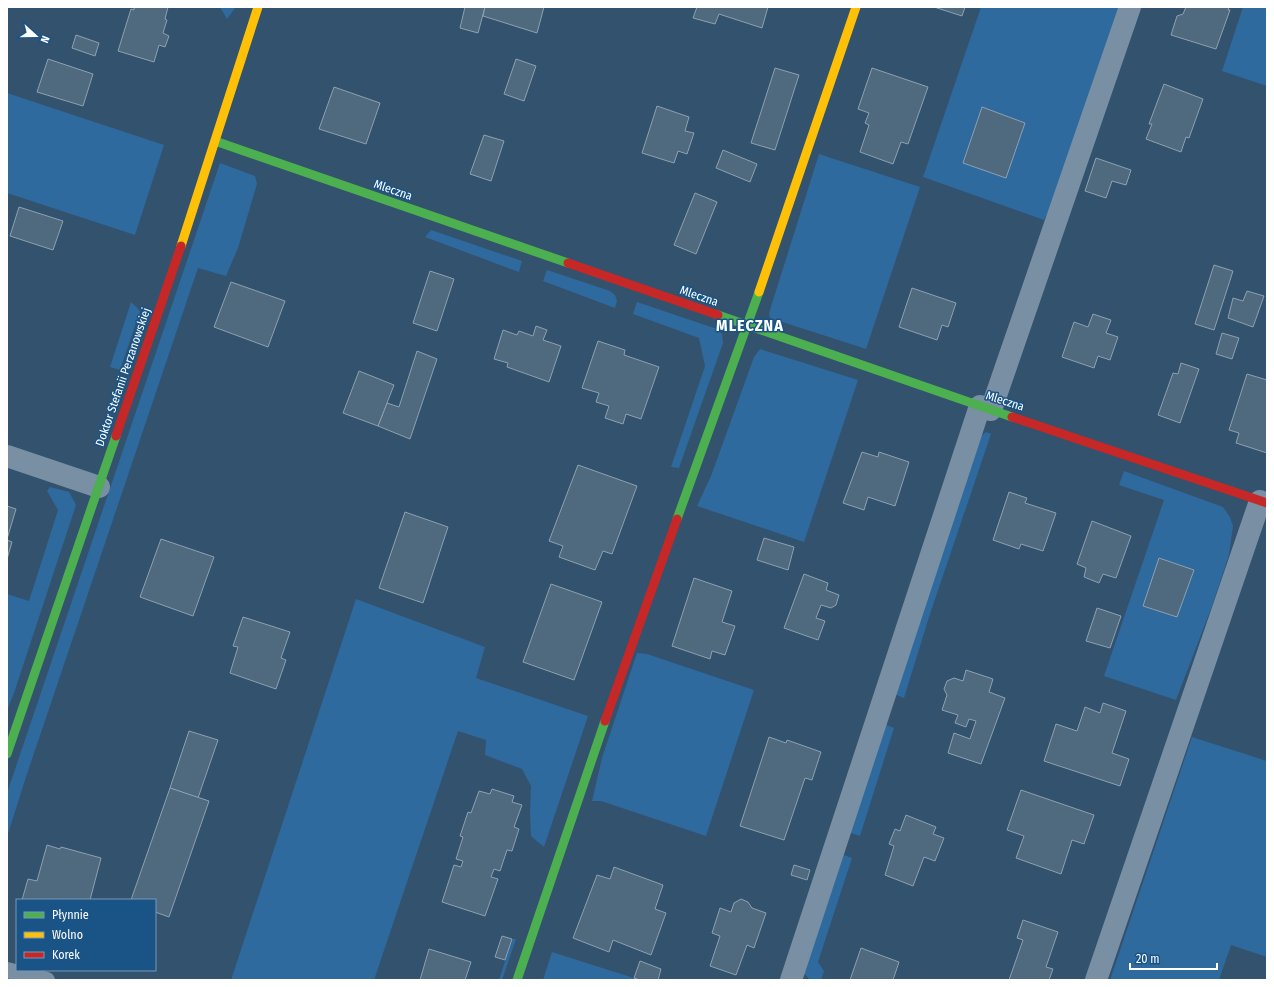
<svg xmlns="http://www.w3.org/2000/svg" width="1274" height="987" font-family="'Fira Sans Condensed',sans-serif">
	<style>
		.green { fill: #2e6a9d }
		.building { fill: #4f697e; stroke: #8da1b2 }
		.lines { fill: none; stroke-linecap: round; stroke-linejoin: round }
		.lane { stroke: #798fa4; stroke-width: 16 }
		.street { stroke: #798fa4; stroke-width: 22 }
		.fast { stroke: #4caf50; stroke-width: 9 }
		.slow { stroke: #ffc107; stroke-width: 9 }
		.jam { stroke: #c62828; stroke-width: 9 }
		.labels { text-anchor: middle; stroke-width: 3; stroke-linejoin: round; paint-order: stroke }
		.street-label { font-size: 12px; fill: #fff; stroke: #1a5486 }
		.district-label { font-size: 16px; font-weight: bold; letter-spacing: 1px; fill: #fff; stroke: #1a5486 }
	</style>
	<rect width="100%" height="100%" fill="#32526e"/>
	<g class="green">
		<path d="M 220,7 L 236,7 L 227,19 Z"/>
		<path d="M 981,7 L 1120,7 L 1052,204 L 1044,220 L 923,177 Z"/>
		<path d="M 1243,7 L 1267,7 L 1267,86 L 1222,71 Z"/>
		<path d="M 7,93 L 164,145 L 135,235 L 7,193 Z"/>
		<path d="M 819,154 L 920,187 L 866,349 L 770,318 L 769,313 Z"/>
		<path d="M 220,163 L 255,176 L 257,184 L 238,248 L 226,276 L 198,268 L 26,777 L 7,837 L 7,793 Z"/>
		<path d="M 431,230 L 522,261 L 519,272 L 425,237 Z"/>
		<path d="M 547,270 L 610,291 L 615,295 L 617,301 L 615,308 L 543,281 Z"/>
		<path d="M 131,302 L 140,311 L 120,370 L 110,367 Z"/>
		<path d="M 637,302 L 717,329 L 722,334 L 723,343 L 679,468 L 671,467 L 705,366 L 699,338 L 633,314 Z"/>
		<path d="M 760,349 L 858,380 L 804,542 L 697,506 L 711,476 L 754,357 Z"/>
		<path d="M 986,432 L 991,434 L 929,617 L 904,698 L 894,694 L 981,436 Z"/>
		<path d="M 1124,471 L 1223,507 L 1230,517 L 1233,526 L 1229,555 L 1212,606 L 1176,700 L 1104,676 L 1164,500 L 1119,485 Z"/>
		<path d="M 50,487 L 69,492 L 76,505 L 15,690 L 7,711 L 7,594 L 29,601 L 58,510 L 47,491 Z"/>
		<path d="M 356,599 L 485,647 L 476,678 L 588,716 L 544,847 L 531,836 L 530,814 L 531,786 L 522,769 L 485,755 L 486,740 L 458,731 L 374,980 L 231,980 Z"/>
		<path d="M 637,653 L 647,654 L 754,690 L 706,836 L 601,801 L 592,801 L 602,758 Z"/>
		<path d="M 882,723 L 894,728 L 860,836 L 847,832 Z"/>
		<path d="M 1192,737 L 1267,761 L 1267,957 L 1231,945 L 1219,980 L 1110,980 Z"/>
		<path d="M 841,854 L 852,858 L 818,962 L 824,971 L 821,980 L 810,980 L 801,970 Z"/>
		<path d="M 512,939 L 516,939 L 502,980 L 499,980 Z"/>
		<path d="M 552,952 L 640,980 L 543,980 Z"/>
	</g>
	<g class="building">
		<path d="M 134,7 L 168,7 L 165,19 L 167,20 L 163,33 L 169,36 L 165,47 L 159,45 L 154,62 L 118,51 L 131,9 L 134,10 Z"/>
		<path d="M 465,7 L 485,7 L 478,33 L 460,28 Z"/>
		<path d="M 485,7 L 544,7 L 537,33 L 483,16 Z"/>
		<path d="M 697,7 L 768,7 L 762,28 L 719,14 L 715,24 L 693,18 Z"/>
		<path d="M 934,7 L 965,7 L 962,16 Z"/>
		<path d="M 1186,7 L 1229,7 L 1228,10 L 1230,10 L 1216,49 L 1171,35 L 1177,16 L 1183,14 Z"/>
		<path d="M 76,35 L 99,43 L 95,56 L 72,48 Z"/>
		<path d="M 48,59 L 93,74 L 83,106 L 37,92 Z"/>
		<path d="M 516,59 L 536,66 L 524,101 L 504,94 Z"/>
		<path d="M 775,68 L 799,75 L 775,150 L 751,143 Z"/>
		<path d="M 872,68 L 928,87 L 908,144 L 901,142 L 893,164 L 860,152 L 869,125 L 865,123 L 869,113 L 858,109 Z"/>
		<path d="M 1164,84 L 1203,99 L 1189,138 L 1186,137 L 1181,152 L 1146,139 L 1152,124 L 1149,124 Z"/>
		<path d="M 334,87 L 380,103 L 366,144 L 319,129 Z"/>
		<path d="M 657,106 L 689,117 L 685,131 L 694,133 L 687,154 L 678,151 L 674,163 L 642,153 Z"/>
		<path d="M 982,107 L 1025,123 L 1006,178 L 963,163 Z"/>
		<path d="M 484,135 L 504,141 L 491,181 L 470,174 Z"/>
		<path d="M 723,150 L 757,164 L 750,182 L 716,168 Z"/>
		<path d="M 1096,158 L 1131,170 L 1126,185 L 1112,181 L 1106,198 L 1085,191 Z"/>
		<path d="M 695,193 L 717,202 L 696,254 L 674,245 Z"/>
		<path d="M 19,207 L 63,221 L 53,250 L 10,236 Z"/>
		<path d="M 1214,265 L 1233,271 L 1214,330 L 1195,324 Z"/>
		<path d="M 430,271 L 454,279 L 437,331 L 413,323 Z"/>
		<path d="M 231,282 L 285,301 L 268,347 L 214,327 Z"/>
		<path d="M 912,288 L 956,303 L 948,327 L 942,325 L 937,340 L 899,327 Z"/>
		<path d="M 1247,291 L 1264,296 L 1253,327 L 1228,318 L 1233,298 L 1243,301 Z"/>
		<path d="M 1093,314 L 1111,320 L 1106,333 L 1118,337 L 1110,360 L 1098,356 L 1094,368 L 1062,357 L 1074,322 L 1088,327 Z"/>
		<path d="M 536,326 L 547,330 L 543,340 L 561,346 L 549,382 L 507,367 L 508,363 L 494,359 L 503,330 L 517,335 L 519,331 L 533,336 Z"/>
		<path d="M 1222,333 L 1239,338 L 1232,359 L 1216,354 Z"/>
		<path d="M 598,341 L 625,350 L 624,355 L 659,367 L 641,419 L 626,414 L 623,424 L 605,418 L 609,406 L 596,402 L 599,393 L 582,388 Z"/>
		<path d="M 417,351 L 437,359 L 410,439 L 378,426 L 387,403 L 399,407 Z"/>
		<path d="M 1181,363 L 1199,369 L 1180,423 L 1158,415 L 1173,373 L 1178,374 Z"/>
		<path d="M 359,371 L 394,385 L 378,426 L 343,413 Z"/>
		<path d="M 1247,374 L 1267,380 L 1267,453 L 1236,443 L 1239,433 L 1229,430 Z"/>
		<path d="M 862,452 L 878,457 L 879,452 L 909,462 L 895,506 L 868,497 L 864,510 L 843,503 Z"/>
		<path d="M 578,465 L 637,486 L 612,554 L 603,551 L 595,570 L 559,557 L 563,546 L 549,541 Z"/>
		<path d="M 1009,492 L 1027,498 L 1025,503 L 1056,513 L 1043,551 L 1021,544 L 1019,549 L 993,540 Z"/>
		<path d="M 7,506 L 16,509 L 7,539 Z"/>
		<path d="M 405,512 L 448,527 L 423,603 L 379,588 Z"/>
		<path d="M 1092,521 L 1131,536 L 1116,578 L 1103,574 L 1099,583 L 1084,577 L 1086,568 L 1077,564 Z"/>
		<path d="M 764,538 L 794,547 L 788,570 L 757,560 Z"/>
		<path d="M 161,539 L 214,557 L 193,616 L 140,597 Z"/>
		<path d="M 7,540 L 12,542 L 7,559 Z"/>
		<path d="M 1159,558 L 1194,570 L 1177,617 L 1143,606 Z"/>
		<path d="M 804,574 L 828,583 L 826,590 L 839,595 L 836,605 L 831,608 L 821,605 L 816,618 L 825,621 L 818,640 L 784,628 Z"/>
		<path d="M 694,578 L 732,591 L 722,622 L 735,626 L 725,655 L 712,651 L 710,659 L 672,646 Z"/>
		<path d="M 551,584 L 602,602 L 574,680 L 523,662 Z"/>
		<path d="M 1097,608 L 1121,616 L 1110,648 L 1086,641 Z"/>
		<path d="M 243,617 L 290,632 L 281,658 L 286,660 L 276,689 L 230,673 L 238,647 L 233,646 Z"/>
		<path d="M 966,670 L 993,679 L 989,692 L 1005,698 L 981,764 L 948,753 L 954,733 L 970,739 L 976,721 L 969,719 L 966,727 L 955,723 L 958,715 L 942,710 L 947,695 L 944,689 L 947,681 L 954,678 L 963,681 Z"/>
		<path d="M 1103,703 L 1126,711 L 1112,753 L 1129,759 L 1120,786 L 1044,761 L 1056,724 L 1077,731 L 1085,707 L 1100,713 Z"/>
		<path d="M 189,731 L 218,740 L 198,798 L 170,788 Z"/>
		<path d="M 769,737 L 786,743 L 787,740 L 821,752 L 812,780 L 805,778 L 784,840 L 740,826 Z"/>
		<path d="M 170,788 L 209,801 L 169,917 L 155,912 L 155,900 L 131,900 Z"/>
		<path d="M 492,789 L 514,796 L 512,802 L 522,805 L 514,827 L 519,829 L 512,851 L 507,850 L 500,871 L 494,869 L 491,877 L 498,879 L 485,916 L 442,902 L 454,865 L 461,867 L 463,861 L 456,859 L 463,837 L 460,836 L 468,812 L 471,813 L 479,791 L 490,794 Z"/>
		<path d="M 1021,790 L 1094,815 L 1084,844 L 1072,840 L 1061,874 L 1016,858 L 1024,836 L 1007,830 Z"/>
		<path d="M 906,815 L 936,827 L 933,834 L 944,838 L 935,861 L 924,857 L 913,886 L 885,875 L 894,846 L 889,844 L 895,829 L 900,831 Z"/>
		<path d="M 47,845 L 60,849 L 61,847 L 101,858 L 90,900 L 22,900 L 28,879 L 37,881 Z"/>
		<path d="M 794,865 L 810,870 L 807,880 L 791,875 Z"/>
		<path d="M 614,867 L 663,885 L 655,909 L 666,913 L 651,955 L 613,940 L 609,952 L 573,938 L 597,875 L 610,879 Z"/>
		<path d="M 741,899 L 748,902 L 752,908 L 766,913 L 754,948 L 747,945 L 736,975 L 710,966 L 720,936 L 712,933 L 720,908 L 731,912 L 734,903 Z"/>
		<path d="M 1023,920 L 1058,932 L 1046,967 L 1053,969 L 1049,980 L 1009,980 L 1023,940 L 1017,938 Z"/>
		<path d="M 502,936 L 512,939 L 505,960 L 495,957 Z"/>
		<path d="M 861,948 L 899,962 L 893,980 L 850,980 Z"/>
		<path d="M 429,949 L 471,962 L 465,980 L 420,980 Z"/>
		<path d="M 640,961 L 661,969 L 658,980 L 640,980 L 634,978 Z"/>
	</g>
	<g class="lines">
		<path class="lane" d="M 7,970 L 47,980"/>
		<g class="street">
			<path d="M 991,410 L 1130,7"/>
			<path d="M 7,456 L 99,487"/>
			<path d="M 791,980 L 980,406"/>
			<path d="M 1096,980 L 1260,501"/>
		</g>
		<g class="fast">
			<path d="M 215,141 L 568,263"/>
			<path d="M 718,315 L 1012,417"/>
			<path d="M 677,519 L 759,292"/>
			<path d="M 7,754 L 116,436"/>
			<path d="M 517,980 L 605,721"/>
		</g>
		<g class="slow">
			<path d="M 181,246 L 258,7"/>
			<path d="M 759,292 L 856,7"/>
		</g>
		<g class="jam">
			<path d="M 568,263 L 718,315"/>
			<path d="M 1012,417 L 1267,503"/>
			<path d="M 116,436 L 181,246"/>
			<path d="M 605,721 L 677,519"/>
		</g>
	</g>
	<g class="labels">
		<g class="street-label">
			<text transform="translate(393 190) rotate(19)" y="4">Mleczna</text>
			<text transform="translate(699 296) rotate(19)" y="4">Mleczna</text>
			<text transform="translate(123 377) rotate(-71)" y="4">Doktor Stefanii Perzanowskiej</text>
			<text transform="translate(1005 401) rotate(18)" y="4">Mleczna</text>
		</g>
		<g class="district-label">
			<text x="750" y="331">MLECZNA</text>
		</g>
	</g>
	<rect width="1274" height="987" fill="none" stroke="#ffffff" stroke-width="16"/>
	<rect x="16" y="899" width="140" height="72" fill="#1a5486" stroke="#7698b6"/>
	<rect x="24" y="912" width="20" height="6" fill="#4caf50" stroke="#7698b6"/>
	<text x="52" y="919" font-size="12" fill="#ffffff">Płynnie</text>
	<rect x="24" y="932" width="20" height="6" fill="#ffc107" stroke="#7698b6"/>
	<text x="52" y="939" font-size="12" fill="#ffffff">Wolno</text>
	<rect x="24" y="952" width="20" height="6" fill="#c62828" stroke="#7698b6"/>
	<text x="52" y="959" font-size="12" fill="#ffffff">Korek</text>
	<g transform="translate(36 36) rotate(111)" stroke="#1a5486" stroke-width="3" paint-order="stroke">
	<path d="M0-3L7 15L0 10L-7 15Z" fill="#ffffff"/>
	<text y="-6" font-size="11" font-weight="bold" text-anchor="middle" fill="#ffffff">N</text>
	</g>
	<path d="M1130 963v6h87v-6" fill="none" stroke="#ffffff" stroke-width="2"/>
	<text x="1136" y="963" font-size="12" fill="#ffffff" stroke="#1a5486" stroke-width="3" paint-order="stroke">20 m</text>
</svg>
